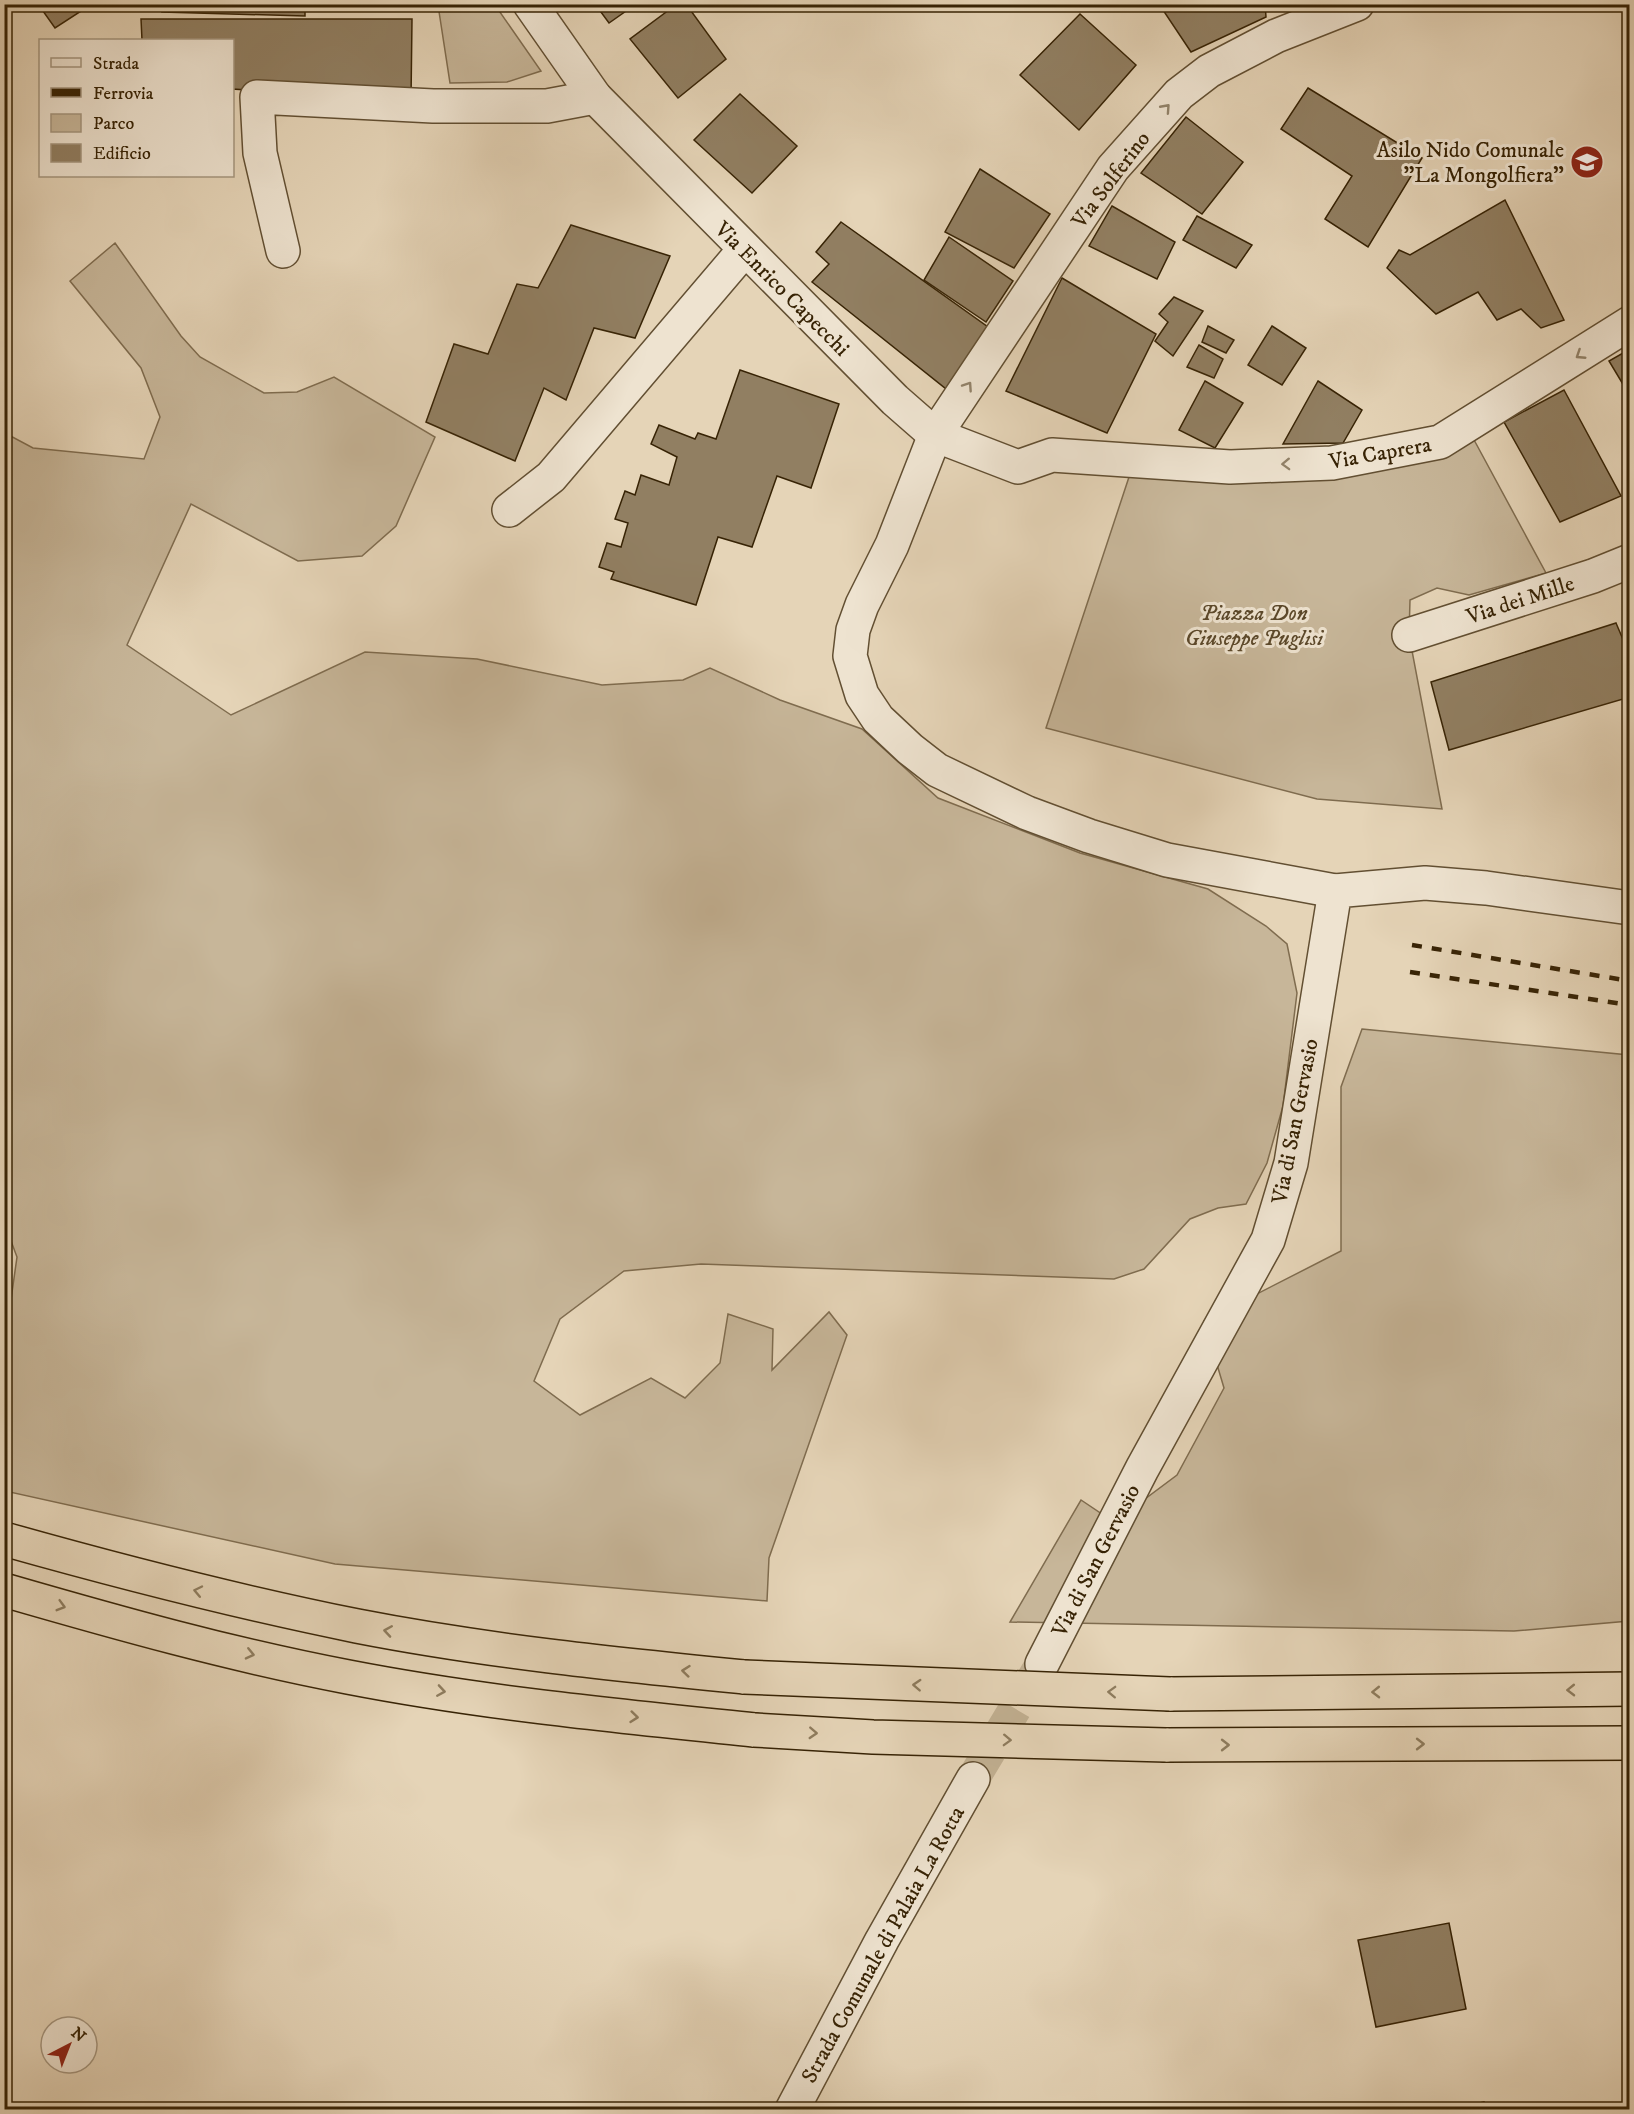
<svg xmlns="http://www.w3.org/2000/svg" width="1634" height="2114" font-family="'IM FELL DW Pica',serif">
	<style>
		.green { fill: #c7b699; stroke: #7f6c4f; stroke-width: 1.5 }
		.building { fill: #917f62; stroke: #372305; stroke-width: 1.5 }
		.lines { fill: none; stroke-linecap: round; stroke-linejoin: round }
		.minor-tunnel { stroke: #c2b193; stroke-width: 33; stroke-dasharray: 33 16; stroke-linecap: butt }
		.minor-casing { stroke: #624f32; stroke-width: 36 }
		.highway-casing { stroke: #372305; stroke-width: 36 }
		.minor { stroke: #eee3d0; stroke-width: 33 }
		.highway { stroke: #e5d4b7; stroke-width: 33 }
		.rail { stroke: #372305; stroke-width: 4.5; stroke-dasharray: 10 10; stroke-linecap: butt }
		.highway-bridge-casing { stroke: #372305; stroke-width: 36; stroke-linecap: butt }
		.highway-bridge { stroke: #e5d4b7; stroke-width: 33 }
		.oneway { stroke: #92836a }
		.oneway2 { stroke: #8e7c5e }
		.labels { text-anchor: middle; stroke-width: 6; stroke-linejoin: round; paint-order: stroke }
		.poi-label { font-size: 22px; fill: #372305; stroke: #eee3d0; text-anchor: end }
		.street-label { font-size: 22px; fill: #372305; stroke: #eee3d0 }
		.park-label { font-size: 22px; font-style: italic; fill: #5b482a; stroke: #eee3d0 }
	</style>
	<rect width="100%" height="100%" fill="#e5d4b7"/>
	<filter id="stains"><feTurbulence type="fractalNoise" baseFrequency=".00333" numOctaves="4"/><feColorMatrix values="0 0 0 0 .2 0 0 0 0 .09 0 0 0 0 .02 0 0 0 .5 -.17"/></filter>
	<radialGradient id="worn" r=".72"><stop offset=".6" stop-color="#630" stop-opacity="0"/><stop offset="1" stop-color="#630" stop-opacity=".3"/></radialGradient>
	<g class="green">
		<path d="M 438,5 L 495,5 L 541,71 L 507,82 L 450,83 Z"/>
		<path d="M 115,243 L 181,336 L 200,357 L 264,393 L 297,392 L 334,377 L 435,437 L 396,526 L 362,556 L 298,561 L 191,504 L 127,645 L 231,715 L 365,652 L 477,659 L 602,685 L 683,680 L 710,668 L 780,700 L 862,729 L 938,798 L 1080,853 L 1208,889 L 1266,926 L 1287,944 L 1297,993 L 1283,1106 L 1267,1163 L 1246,1204 L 1218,1208 L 1190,1219 L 1144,1269 L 1114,1279 L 701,1264 L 624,1271 L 560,1319 L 534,1381 L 580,1415 L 651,1378 L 685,1398 L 720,1363 L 728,1314 L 773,1329 L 772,1370 L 829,1312 L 847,1335 L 769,1558 L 767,1601 L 335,1564 L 5,1491 L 5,1342 L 17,1257 L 4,1222 L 5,433 L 33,448 L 144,459 L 160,417 L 141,368 L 70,281 Z"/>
		<path d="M 1473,438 L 1546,573 L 1469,595 L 1437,588 L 1410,600 L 1409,635 L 1442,809 L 1317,799 L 1046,728 L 1130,474 Z"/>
		<path d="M 1362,1029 L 1629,1055 L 1629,1621 L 1514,1631 L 1010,1622 L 1081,1500 L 1114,1522 L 1177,1475 L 1224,1388 L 1204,1321 L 1341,1251 L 1341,1087 Z"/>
	</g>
	<g class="building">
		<path d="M 38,4 L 92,4 L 55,28 Z"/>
		<path d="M 164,4 L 305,4 L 305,16 L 162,12 Z"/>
		<path d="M 595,4 L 636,4 L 609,23 Z"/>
		<path d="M 677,4 L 686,4 L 726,59 L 678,98 L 630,39 Z"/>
		<path d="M 1159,4 L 1265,4 L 1266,17 L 1191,52 Z"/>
		<path d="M 1080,14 L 1136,65 L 1079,130 L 1020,75 Z"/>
		<path d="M 141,19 L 412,19 L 411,100 L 232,89 L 232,40 L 142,40 Z"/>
		<path d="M 1308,88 L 1422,158 L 1368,247 L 1325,219 L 1352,176 L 1281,129 Z"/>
		<path d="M 740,94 L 797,146 L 752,193 L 694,140 Z"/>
		<path d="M 1186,117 L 1243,162 L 1202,214 L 1141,173 Z"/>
		<path d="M 980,169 L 1050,214 L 1014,268 L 945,232 Z"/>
		<path d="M 1505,200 L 1564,320 L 1541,328 L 1521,309 L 1497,320 L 1478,292 L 1436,314 L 1387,268 L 1399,250 L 1410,255 Z"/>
		<path d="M 1112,206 L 1175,242 L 1157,279 L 1089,246 Z"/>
		<path d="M 1197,216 L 1252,245 L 1236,268 L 1183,240 Z"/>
		<path d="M 841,222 L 988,327 L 950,392 L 812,282 L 829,264 L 816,252 Z"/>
		<path d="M 571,225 L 670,256 L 635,338 L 594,328 L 566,400 L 544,388 L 515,461 L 426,422 L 454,344 L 488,354 L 517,284 L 538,288 Z"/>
		<path d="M 949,237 L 1013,281 L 986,322 L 924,280 Z"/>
		<path d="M 1062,278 L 1156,334 L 1107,433 L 1006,391 Z"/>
		<path d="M 1174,297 L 1203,311 L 1173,356 L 1155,341 L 1168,322 L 1159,314 Z"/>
		<path d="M 1208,326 L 1234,340 L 1226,353 L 1202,342 Z"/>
		<path d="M 1272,326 L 1306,348 L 1282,385 L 1248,365 Z"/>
		<path d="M 1199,345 L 1223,359 L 1214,378 L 1187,367 Z"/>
		<path d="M 1630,349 L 1630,396 L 1609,361 Z"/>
		<path d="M 740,370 L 839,404 L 811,488 L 777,476 L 752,547 L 718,537 L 696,605 L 611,579 L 614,572 L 599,567 L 607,543 L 621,547 L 628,523 L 615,519 L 625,491 L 635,495 L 641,475 L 669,485 L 677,457 L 651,444 L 659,425 L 695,439 L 698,433 L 716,439 Z"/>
		<path d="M 1205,381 L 1243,403 L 1215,448 L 1179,430 Z"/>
		<path d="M 1318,381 L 1362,410 L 1343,443 L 1283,444 Z"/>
		<path d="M 1564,390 L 1621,496 L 1560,522 L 1504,422 Z"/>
		<path d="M 1616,623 L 1630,656 L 1630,697 L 1449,750 L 1431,682 Z"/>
		<path d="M 1449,1923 L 1466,2009 L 1376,2027 L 1358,1940 Z"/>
		<path d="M 1484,2102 L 1486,2110 L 1448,2110 Z"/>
	</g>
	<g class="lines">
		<path class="minor-tunnel" d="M 973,1779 L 1040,1667"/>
		<g class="minor-casing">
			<g id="minor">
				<path d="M 530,4 L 595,97 L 895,400 L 935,435 L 1018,467 L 1052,455 L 1230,467 L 1332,463 L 1440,442 L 1630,323"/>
				<path d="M 283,251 L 260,153 L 257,97 L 433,106 L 547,106 L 595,97"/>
				<path d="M 509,510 L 551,477 L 745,249"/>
				<path d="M 1409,635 L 1593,576 L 1630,561"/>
				<path d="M 1335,891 L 1167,860 L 1089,836 L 1027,813 L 937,770 L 910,749 L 878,719 L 862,695 L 850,656 L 853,630 L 862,605 L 892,545 L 935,435 L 1113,168 L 1179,94 L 1209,71 L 1276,36 L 1357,4"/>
				<path d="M 1042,1664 L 1142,1469 L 1268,1240 L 1291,1163 L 1335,891 L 1425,883 L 1486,888 L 1630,908"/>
				<path d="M 792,2110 L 882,1940 L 973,1779"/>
			</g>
		</g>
		<g class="highway-casing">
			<g id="highway">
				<path d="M 4,1539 C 121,1572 238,1602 357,1626 C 485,1651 615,1664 744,1677"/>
				<path d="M 4,1590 C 118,1623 232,1655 348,1677 C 482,1703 619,1716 754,1730"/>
				<path d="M 1170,1694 L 1630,1689"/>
				<path d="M 1166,1745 L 1630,1743"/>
			</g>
		</g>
		<use href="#minor" class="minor"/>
		<use href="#highway" class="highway"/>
		<g class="rail">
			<path d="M 1412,945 L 1630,981"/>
			<path d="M 1410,972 L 1630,1005"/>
		</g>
		<g class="highway-bridge-casing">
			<g id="highway-bridge">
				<path d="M 744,1677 L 1170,1694"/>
				<path d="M 754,1730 L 873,1737 L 1166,1745"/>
			</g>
		</g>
		<use href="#highway-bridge" class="highway-bridge"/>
	</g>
	<defs><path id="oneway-chevron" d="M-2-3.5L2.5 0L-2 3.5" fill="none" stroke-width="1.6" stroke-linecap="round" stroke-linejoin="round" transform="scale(1.5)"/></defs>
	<g class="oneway">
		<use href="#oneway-chevron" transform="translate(1166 108) rotate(-48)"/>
		<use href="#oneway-chevron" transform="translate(1580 355) rotate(147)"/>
		<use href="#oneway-chevron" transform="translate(968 386) rotate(-56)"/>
		<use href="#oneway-chevron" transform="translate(1286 464) rotate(178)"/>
	</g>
	<g class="oneway2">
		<use href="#oneway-chevron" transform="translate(198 1591) rotate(-168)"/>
		<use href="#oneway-chevron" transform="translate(61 1606) rotate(16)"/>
		<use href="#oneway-chevron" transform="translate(388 1631) rotate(-171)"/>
		<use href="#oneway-chevron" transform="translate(250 1654) rotate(13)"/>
		<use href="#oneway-chevron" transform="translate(686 1671) rotate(-174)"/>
		<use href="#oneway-chevron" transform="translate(917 1685) rotate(-177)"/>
		<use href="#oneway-chevron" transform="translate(1571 1690) rotate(179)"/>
		<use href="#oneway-chevron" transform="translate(441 1691) rotate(9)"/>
		<use href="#oneway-chevron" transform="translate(1112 1692) rotate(-178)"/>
		<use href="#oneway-chevron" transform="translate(1376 1692) rotate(179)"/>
		<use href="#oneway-chevron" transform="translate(634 1717) rotate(6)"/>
		<use href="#oneway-chevron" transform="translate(813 1733) rotate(3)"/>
		<use href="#oneway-chevron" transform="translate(1007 1740) rotate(2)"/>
		<use href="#oneway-chevron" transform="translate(1420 1744)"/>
		<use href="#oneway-chevron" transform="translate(1225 1745)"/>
	</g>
	<defs>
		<g id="school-disc" transform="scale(1.725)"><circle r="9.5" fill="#8f2418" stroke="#eee3d0"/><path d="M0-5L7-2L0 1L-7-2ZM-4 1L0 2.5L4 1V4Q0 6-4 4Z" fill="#fff"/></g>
	</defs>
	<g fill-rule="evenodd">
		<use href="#school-disc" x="1587" y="162"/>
	</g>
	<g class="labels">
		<g class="poi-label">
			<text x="1564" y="157">Asilo Nido Comunale<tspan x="1564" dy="25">"La Mongolfiera"</tspan></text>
		</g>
		<g class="street-label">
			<text transform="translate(1110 179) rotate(-53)" y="8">Via Solferino</text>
			<text transform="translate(783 288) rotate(45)" y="8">Via Enrico Capecchi</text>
			<text transform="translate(1380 452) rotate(-10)" y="8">Via Caprera</text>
			<text transform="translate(1520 599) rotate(-18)" y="8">Via dei Mille</text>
			<text transform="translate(1294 1121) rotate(-79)" y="8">Via di San Gervasio</text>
			<text transform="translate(1095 1560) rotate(-63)" y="8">Via di San Gervasio</text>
			<text transform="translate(882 1944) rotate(-61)" y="8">Strada Comunale di Palaia La Rotta</text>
		</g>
		<g class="park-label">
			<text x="1254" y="620">Piazza Don<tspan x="1254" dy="25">Giuseppe Puglisi</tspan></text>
		</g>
	</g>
	<rect width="1634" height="2114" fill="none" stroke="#e5d4b7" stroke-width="24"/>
	<rect x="6" y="6" width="1622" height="2102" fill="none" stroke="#372305" stroke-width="3"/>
	<rect x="12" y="12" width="1610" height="2090" fill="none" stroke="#372305" stroke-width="1.5"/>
	<rect x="39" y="39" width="195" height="138" fill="#eee3d0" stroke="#a5967f" stroke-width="1.5"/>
	<rect x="51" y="58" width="30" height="9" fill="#eee3d0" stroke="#a5967f" stroke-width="1.5"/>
	<text x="93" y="69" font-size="18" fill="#372305">Strada</text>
	<rect x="51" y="88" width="30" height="9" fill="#372305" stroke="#a5967f" stroke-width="1.5"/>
	<text x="93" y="99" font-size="18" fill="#372305">Ferrovia</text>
	<rect x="51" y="114" width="30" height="18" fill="#c7b699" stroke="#a5967f" stroke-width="1.5"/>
	<text x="93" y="129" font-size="18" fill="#372305">Parco</text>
	<rect x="51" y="144" width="30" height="18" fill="#917f62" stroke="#a5967f" stroke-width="1.5"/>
	<text x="93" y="159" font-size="18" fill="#372305">Edificio</text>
	<g transform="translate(69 2045) rotate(42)"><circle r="28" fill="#eee3d0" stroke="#a5967f" stroke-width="1.5"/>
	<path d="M0-4.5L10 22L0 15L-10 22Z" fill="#8f2418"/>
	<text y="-9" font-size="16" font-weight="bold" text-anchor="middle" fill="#372305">N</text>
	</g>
	<rect width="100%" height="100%" filter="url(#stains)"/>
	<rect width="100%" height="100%" fill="url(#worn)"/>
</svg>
